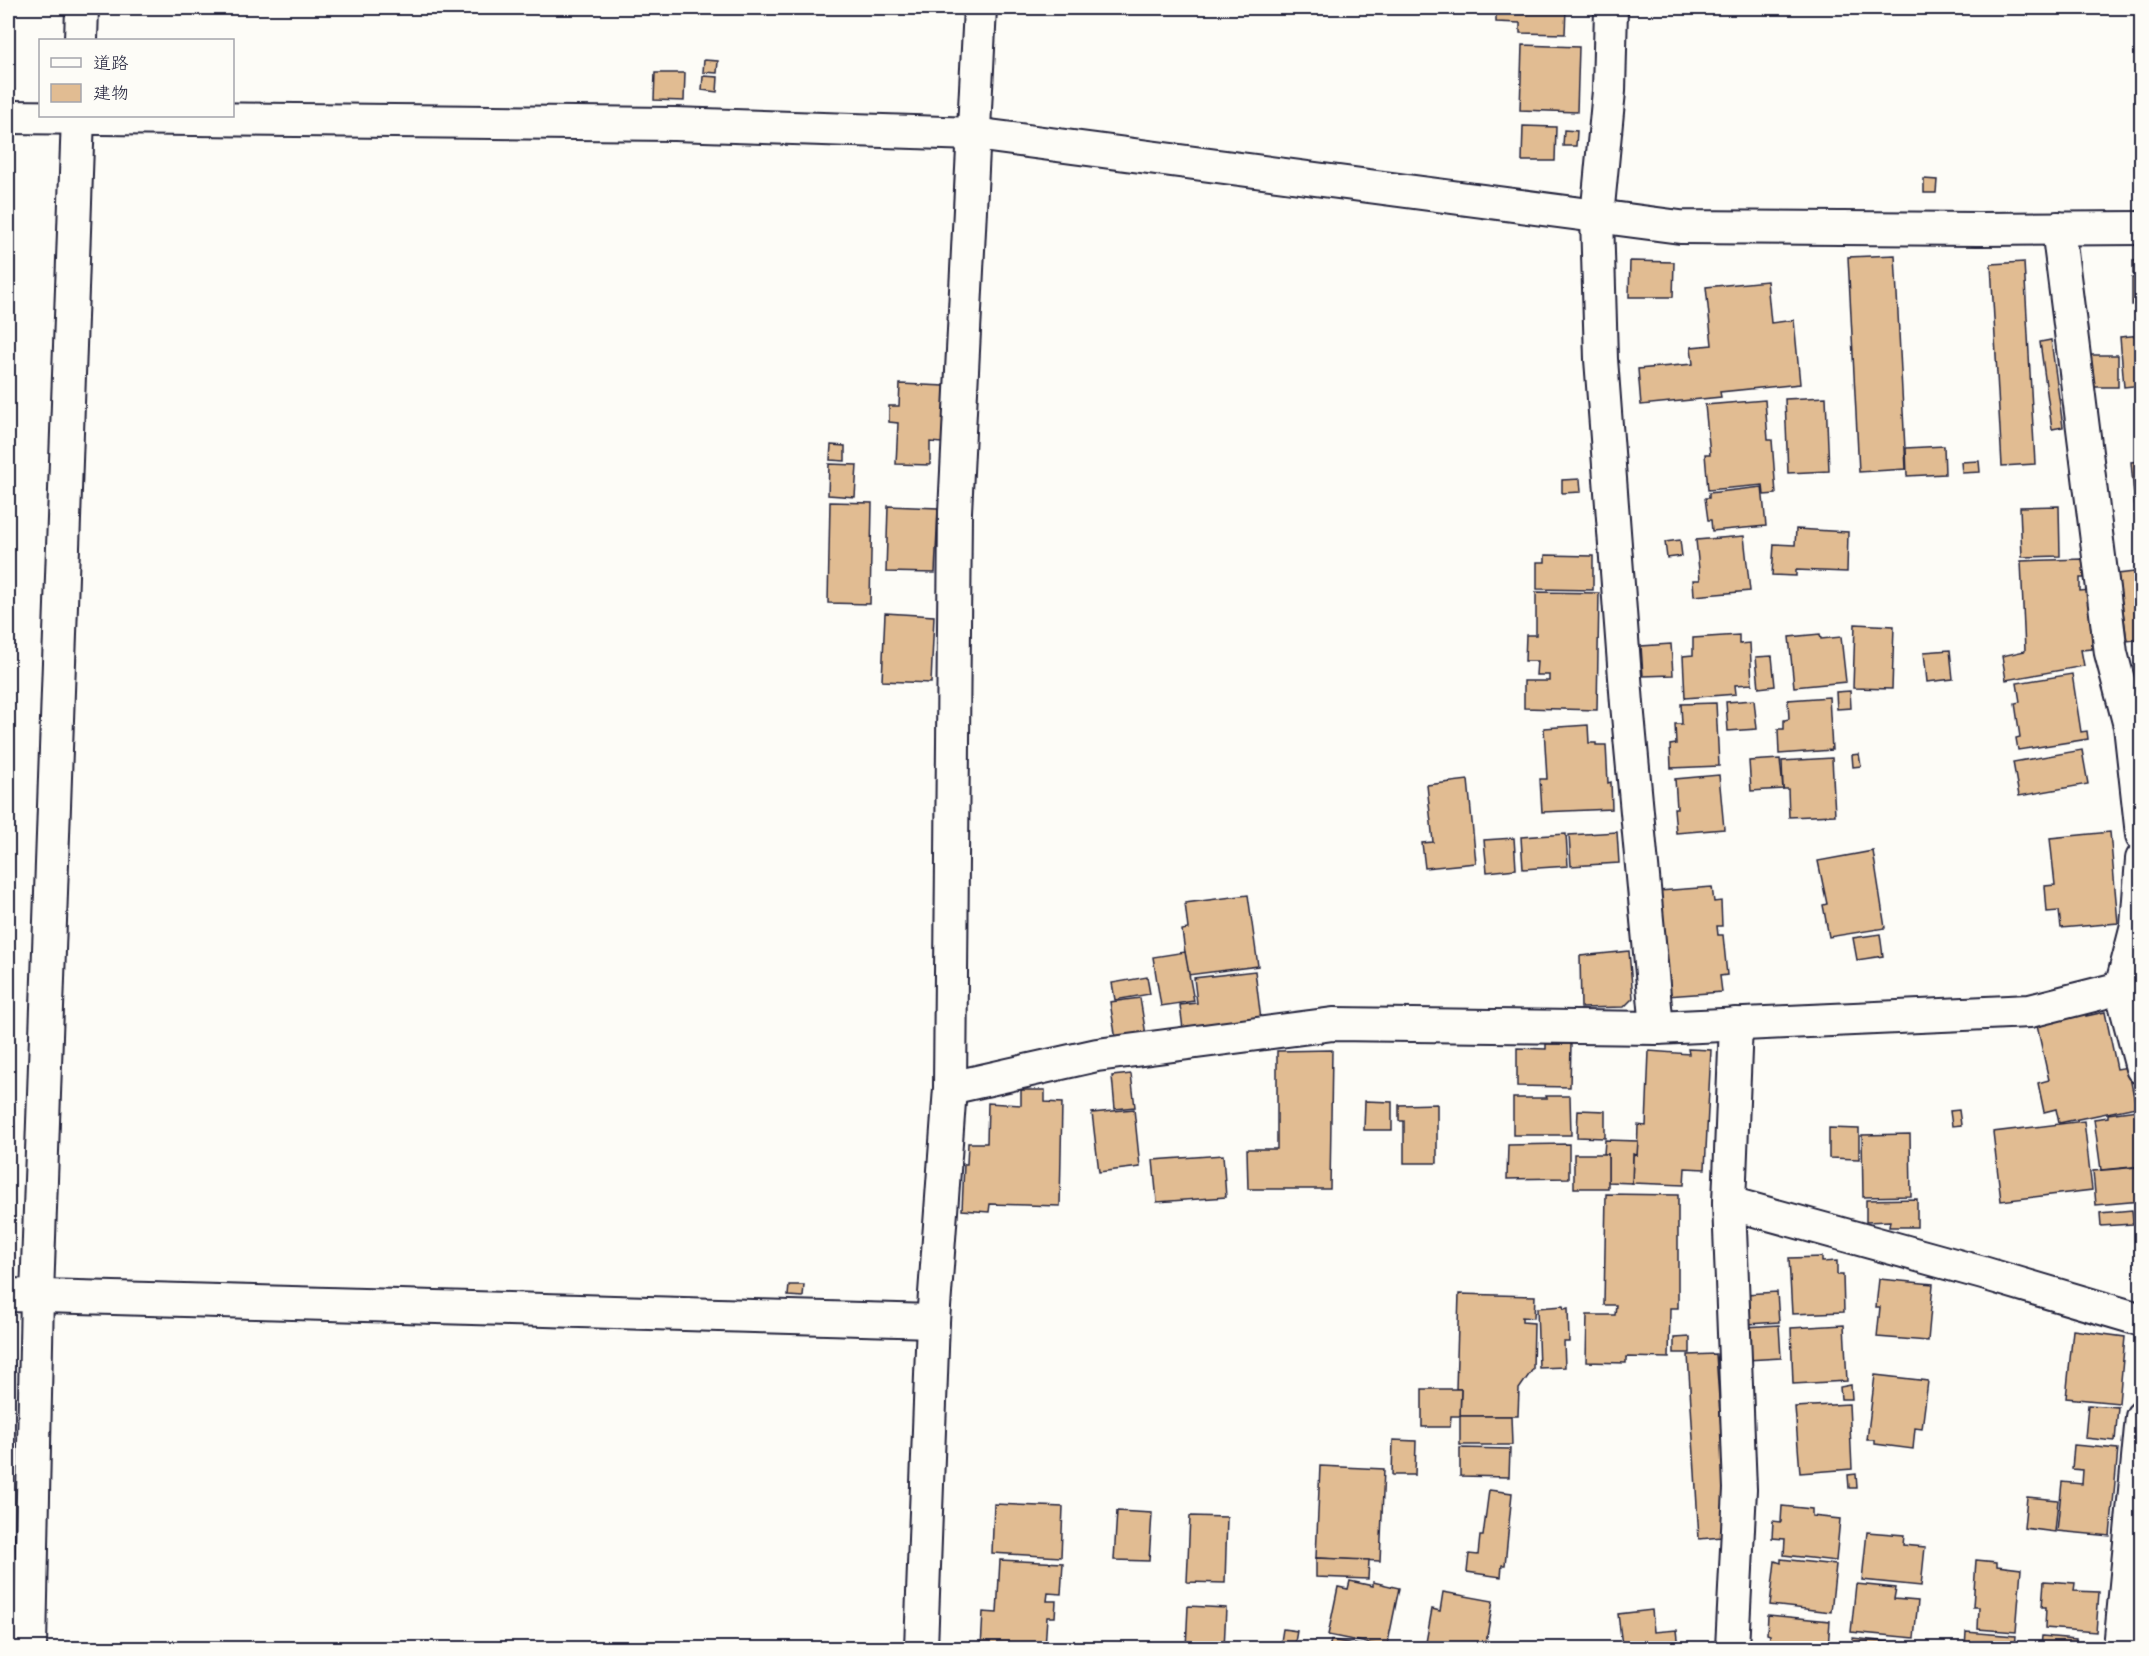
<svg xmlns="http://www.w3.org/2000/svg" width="2149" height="1656" font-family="Delius,'Klee One',sans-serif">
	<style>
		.building { fill: #e1bc92; stroke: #22223b; stroke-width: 1.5 }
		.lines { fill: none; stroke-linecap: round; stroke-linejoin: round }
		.minor-casing { stroke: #22223b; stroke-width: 36 }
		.minor { stroke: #fdfcf7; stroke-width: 32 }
	</style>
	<rect width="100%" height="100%" fill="#fdfcf7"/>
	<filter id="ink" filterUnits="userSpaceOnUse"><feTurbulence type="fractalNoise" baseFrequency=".0167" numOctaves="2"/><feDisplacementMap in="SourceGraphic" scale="12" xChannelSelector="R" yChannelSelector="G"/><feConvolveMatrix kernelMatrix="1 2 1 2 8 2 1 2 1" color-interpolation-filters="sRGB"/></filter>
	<g filter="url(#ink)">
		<g class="building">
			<path d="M 1496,8 L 1566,8 L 1565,34 L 1520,33 L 1520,23 L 1496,22 Z"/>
			<path d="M 1522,45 L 1579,47 L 1577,112 L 1520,110 Z"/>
			<path d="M 704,60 L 718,61 L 717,73 L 703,72 Z"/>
			<path d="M 655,73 L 685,73 L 684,101 L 654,100 Z"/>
			<path d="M 703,76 L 718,77 L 717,92 L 702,90 Z"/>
			<path d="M 1523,126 L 1556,127 L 1555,161 L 1522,161 Z"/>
			<path d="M 1564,130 L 1577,131 L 1576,146 L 1563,146 Z"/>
			<path d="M 1924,179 L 1937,180 L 1936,193 L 1924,193 Z"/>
			<path d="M 2141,254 L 2142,273 L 2133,274 L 2133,261 L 2141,260 Z"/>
			<path d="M 1895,255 L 1906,469 L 1859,472 L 1848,257 Z"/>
			<path d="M 1630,261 L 1674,262 L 1673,297 L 1629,297 Z"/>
			<path d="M 2024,262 L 2035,464 L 2002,466 L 1991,264 Z"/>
			<path d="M 2142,277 L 2142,326 L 2141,305 L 2132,305 L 2132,278 Z"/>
			<path d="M 1767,281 L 1771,323 L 1794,320 L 1800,384 L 1720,392 L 1721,397 L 1641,405 L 1638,369 L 1693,364 L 1691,347 L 1712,345 L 1706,287 Z"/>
			<path d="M 2142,335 L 2142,385 L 2124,387 L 2120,337 Z"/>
			<path d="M 2051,340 L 2063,427 L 2052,429 L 2040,342 Z"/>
			<path d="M 2091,355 L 2118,355 L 2118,387 L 2092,387 Z"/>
			<path d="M 900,384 L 945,386 L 942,443 L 930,442 L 930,465 L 896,464 L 898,423 L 889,422 L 889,406 L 899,406 Z"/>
			<path d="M 1826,397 L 1829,471 L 1788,473 L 1785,399 Z"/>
			<path d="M 1765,400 L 1768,440 L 1772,440 L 1776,494 L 1764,495 L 1763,485 L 1708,490 L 1705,454 L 1710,454 L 1705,405 Z"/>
			<path d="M 831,445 L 845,446 L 845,461 L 830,460 Z"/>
			<path d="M 1944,446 L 1945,474 L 1907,476 L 1906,448 Z"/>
			<path d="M 1979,461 L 1980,472 L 1962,473 L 1961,462 Z"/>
			<path d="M 2142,461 L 2142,519 L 2136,520 L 2131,462 Z"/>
			<path d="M 829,464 L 857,465 L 855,497 L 828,495 Z"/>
			<path d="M 1580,479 L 1581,492 L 1562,493 L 1562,480 Z"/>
			<path d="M 1762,487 L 1766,526 L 1712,531 L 1711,520 L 1708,520 L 1705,498 L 1709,498 L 1709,493 Z"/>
			<path d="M 830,502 L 872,503 L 870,604 L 828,603 Z"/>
			<path d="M 888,506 L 938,508 L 935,573 L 886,572 Z"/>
			<path d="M 2059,506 L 2060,556 L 2022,557 L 2020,507 Z"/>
			<path d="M 1796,529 L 1848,532 L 1847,572 L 1796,570 L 1796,576 L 1772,575 L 1774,544 L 1795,545 Z"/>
			<path d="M 1744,536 L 1750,591 L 1694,596 L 1693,580 L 1700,580 L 1696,540 Z"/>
			<path d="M 1680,540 L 1682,556 L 1667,558 L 1665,542 Z"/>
			<path d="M 1545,555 L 1593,556 L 1593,590 L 1537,589 L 1537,562 L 1545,562 Z"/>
			<path d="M 2083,559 L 2084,578 L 2080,578 L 2080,591 L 2090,590 L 2092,649 L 2081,650 L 2084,666 L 2006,680 L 2002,656 L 2025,651 L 2021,561 Z"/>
			<path d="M 2142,571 L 2142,639 L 2127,641 L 2118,574 Z"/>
			<path d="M 1536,592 L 1599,593 L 1597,710 L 1524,708 L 1524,681 L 1549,681 L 1549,675 L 1536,675 L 1537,661 L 1525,661 L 1526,635 L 1536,635 Z"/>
			<path d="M 885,613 L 934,616 L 931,683 L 882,681 Z"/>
			<path d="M 1855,624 L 1894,626 L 1892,689 L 1853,688 Z"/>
			<path d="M 1820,634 L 1821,639 L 1841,637 L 1846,682 L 1794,687 L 1789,637 Z"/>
			<path d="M 1739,635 L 1739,644 L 1750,643 L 1752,684 L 1735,685 L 1736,694 L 1685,698 L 1683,656 L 1693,655 L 1693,638 Z"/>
			<path d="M 1671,644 L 1673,675 L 1643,676 L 1641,646 Z"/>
			<path d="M 1950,650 L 1953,679 L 1927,682 L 1924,652 Z"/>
			<path d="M 1772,656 L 1775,686 L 1759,688 L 1756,657 Z"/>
			<path d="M 2072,674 L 2081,732 L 2087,731 L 2088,739 L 2018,750 L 2016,738 L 2020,737 L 2015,703 L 2020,702 L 2017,683 Z"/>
			<path d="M 1850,691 L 1851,708 L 1837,709 L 1836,692 Z"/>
			<path d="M 1829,697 L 1832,750 L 1779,754 L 1778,729 L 1784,729 L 1784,720 L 1789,719 L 1788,700 Z"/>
			<path d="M 1754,700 L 1757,729 L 1728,731 L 1726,702 Z"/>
			<path d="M 1716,703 L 1719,766 L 1671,768 L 1670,745 L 1676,744 L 1675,724 L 1682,724 L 1681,704 Z"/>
			<path d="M 1588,725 L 1589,743 L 1596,743 L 1596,745 L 1606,745 L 1608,783 L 1611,782 L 1612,809 L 1542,812 L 1540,779 L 1547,779 L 1544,728 Z"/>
			<path d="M 2082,750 L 2088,784 L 2019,796 L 2013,762 Z"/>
			<path d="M 1859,754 L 1861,766 L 1853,767 L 1852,755 Z"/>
			<path d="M 1832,758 L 1835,815 L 1789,817 L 1788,789 L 1783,789 L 1782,761 Z"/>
			<path d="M 1780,759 L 1783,789 L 1751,791 L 1749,761 Z"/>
			<path d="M 1719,775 L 1724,829 L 1676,833 L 1674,808 L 1677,808 L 1675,779 Z"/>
			<path d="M 1468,780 L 1476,863 L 1425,868 L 1422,843 L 1433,842 L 1427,785 Z"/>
			<path d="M 1617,832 L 1619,863 L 1571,866 L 1569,835 Z"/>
			<path d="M 2110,832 L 2118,923 L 2061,928 L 2059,911 L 2047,912 L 2045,886 L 2055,885 L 2050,838 Z"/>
			<path d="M 1566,834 L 1568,866 L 1523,869 L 1521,837 Z"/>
			<path d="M 1514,838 L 1516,869 L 1487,872 L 1484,840 Z"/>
			<path d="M 1873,851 L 1885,928 L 1829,937 L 1823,905 L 1827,904 L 1818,861 Z"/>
			<path d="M 1712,887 L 1714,902 L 1721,901 L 1722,926 L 1717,926 L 1718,935 L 1723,935 L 1727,975 L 1720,976 L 1722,992 L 1667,996 L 1659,891 Z"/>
			<path d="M 1248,895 L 1258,966 L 1188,975 L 1182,930 L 1188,929 L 1185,903 Z"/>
			<path d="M 1880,934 L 1883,956 L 1857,960 L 1853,938 Z"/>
			<path d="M 1629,951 L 1633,998 L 1624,1007 L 1581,1008 L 1580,956 Z"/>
			<path d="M 1185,952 L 1194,1001 L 1161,1006 L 1153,957 Z"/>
			<path d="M 1255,971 L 1261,1020 L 1183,1029 L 1180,1005 L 1197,1003 L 1194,978 Z"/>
			<path d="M 1147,977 L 1150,994 L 1115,1000 L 1112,983 Z"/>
			<path d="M 1140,998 L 1146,1035 L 1116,1040 L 1110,1002 Z"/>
			<path d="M 2085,1010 L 2086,1016 L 2105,1012 L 2117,1069 L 2128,1067 L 2136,1107 L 2059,1123 L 2056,1109 L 2044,1112 L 2038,1083 L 2049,1080 L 2036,1021 Z"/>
			<path d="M 1546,1044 L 1571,1044 L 1570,1087 L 1517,1086 L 1517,1048 L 1546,1049 Z"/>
			<path d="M 1688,1049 L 1711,1050 L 1705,1169 L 1685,1168 L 1684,1185 L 1632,1183 L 1633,1154 L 1637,1155 L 1638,1125 L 1646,1126 L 1649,1051 L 1689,1054 Z"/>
			<path d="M 1332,1050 L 1330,1189 L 1248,1189 L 1247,1149 L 1277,1149 L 1277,1051 Z"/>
			<path d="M 1131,1074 L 1135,1107 L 1115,1109 L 1112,1076 Z"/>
			<path d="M 1021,1090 L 1045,1090 L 1045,1102 L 1062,1103 L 1060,1206 L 990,1204 L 989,1212 L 962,1210 L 964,1164 L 967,1164 L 968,1143 L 987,1143 L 988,1103 L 1021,1105 Z"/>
			<path d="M 1546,1096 L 1570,1096 L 1571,1135 L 1513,1135 L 1513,1098 L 1547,1098 Z"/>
			<path d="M 1365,1101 L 1392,1102 L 1392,1130 L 1364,1130 Z"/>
			<path d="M 1437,1104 L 1437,1163 L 1404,1163 L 1404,1121 L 1399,1121 L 1399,1105 Z"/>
			<path d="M 1134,1109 L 1140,1167 L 1099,1172 L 1092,1113 Z"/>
			<path d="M 1578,1110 L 1605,1111 L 1605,1138 L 1577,1137 Z"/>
			<path d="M 1959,1110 L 1961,1125 L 1952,1126 L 1950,1111 Z"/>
			<path d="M 2137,1110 L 2142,1131 L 2142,1166 L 2101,1170 L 2094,1119 L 2108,1117 L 2108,1114 Z"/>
			<path d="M 2084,1121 L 2092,1190 L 2001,1201 L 1993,1132 Z"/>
			<path d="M 1829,1128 L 1859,1129 L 1859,1159 L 1829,1158 Z"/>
			<path d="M 1910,1134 L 1911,1196 L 1863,1197 L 1862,1135 Z"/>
			<path d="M 1605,1140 L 1638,1141 L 1637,1155 L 1633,1154 L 1632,1183 L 1608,1182 L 1608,1154 L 1604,1154 Z"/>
			<path d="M 1569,1144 L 1569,1178 L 1507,1179 L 1508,1145 Z"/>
			<rect x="1574" y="1154" width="34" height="34"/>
			<path d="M 1223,1155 L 1226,1197 L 1157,1202 L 1153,1160 Z"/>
			<path d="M 2138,1167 L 2141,1201 L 2096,1205 L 2093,1171 Z"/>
			<path d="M 1606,1194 L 1678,1195 L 1678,1308 L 1670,1308 L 1669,1358 L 1626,1357 L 1626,1363 L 1586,1362 L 1587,1315 L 1615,1315 L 1616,1305 L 1604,1305 Z"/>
			<path d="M 1917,1199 L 1917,1227 L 1889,1227 L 1890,1221 L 1866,1222 L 1866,1200 Z"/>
			<path d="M 2132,1210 L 2133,1224 L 2101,1226 L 2100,1213 Z"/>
			<path d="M 1822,1257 L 1822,1262 L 1837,1261 L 1837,1275 L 1843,1275 L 1844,1312 L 1792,1314 L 1789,1258 Z"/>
			<path d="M 1879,1279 L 1933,1284 L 1928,1341 L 1877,1337 L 1880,1307 L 1876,1307 Z"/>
			<path d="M 789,1285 L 804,1285 L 803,1297 L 788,1296 Z"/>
			<path d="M 1777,1292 L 1779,1322 L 1748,1324 L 1746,1294 Z"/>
			<path d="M 1459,1294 L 1535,1296 L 1534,1318 L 1522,1317 L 1522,1322 L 1534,1323 L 1533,1369 L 1519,1389 L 1518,1416 L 1460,1416 L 1461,1389 L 1456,1389 Z"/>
			<path d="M 1563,1306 L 1564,1309 L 1568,1308 L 1569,1342 L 1564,1342 L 1565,1367 L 1539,1368 L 1537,1308 Z"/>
			<path d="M 1779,1325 L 1781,1358 L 1747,1360 L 1746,1327 Z"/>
			<path d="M 1844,1325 L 1847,1381 L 1793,1384 L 1791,1328 Z"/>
			<path d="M 2073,1330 L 2125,1337 L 2119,1403 L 2066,1398 Z"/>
			<path d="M 1690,1337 L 1690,1353 L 1674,1353 L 1674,1338 Z"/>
			<path d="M 1716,1354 L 1724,1473 L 1722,1537 L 1699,1539 L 1688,1355 Z"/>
			<path d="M 1875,1375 L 1928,1381 L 1922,1429 L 1915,1428 L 1913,1449 L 1875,1444 L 1875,1440 L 1867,1440 Z"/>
			<path d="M 1851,1385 L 1852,1399 L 1841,1399 L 1840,1387 Z"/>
			<path d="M 1422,1389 L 1461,1389 L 1460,1416 L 1451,1416 L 1450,1427 L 1422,1427 Z"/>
			<path d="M 1849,1404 L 1852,1469 L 1800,1473 L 1795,1407 Z"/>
			<path d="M 2088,1405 L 2118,1407 L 2115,1441 L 2085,1438 Z"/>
			<path d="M 1460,1416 L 1511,1416 L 1512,1445 L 1460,1445 Z"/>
			<path d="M 1393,1440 L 1416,1441 L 1415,1475 L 1392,1475 Z"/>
			<path d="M 2074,1445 L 2118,1449 L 2110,1536 L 2057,1531 L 2062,1482 L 2082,1484 L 2083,1470 L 2072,1469 Z"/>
			<path d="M 1460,1448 L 1510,1449 L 1509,1477 L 1460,1476 Z"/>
			<path d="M 1320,1466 L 1384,1469 L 1380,1561 L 1316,1558 Z"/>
			<path d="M 1856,1474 L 1857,1488 L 1849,1488 L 1848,1475 Z"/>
			<path d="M 1489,1490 L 1512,1493 L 1505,1565 L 1502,1565 L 1501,1577 L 1467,1572 L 1469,1554 L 1478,1555 L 1480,1536 L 1483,1536 Z"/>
			<path d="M 2027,1497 L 2058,1500 L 2055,1532 L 2024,1528 Z"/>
			<path d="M 994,1504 L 1063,1507 L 1061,1557 L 992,1553 Z"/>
			<path d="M 1782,1506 L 1812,1509 L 1812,1516 L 1840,1519 L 1836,1561 L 1784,1555 L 1785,1539 L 1772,1538 L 1773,1521 L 1781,1522 Z"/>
			<path d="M 1117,1511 L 1152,1513 L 1149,1561 L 1114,1560 Z"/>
			<path d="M 1190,1516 L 1227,1517 L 1225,1583 L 1187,1582 Z"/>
			<path d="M 1867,1532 L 1904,1535 L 1903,1545 L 1925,1547 L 1921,1586 L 1862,1580 Z"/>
			<path d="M 1316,1558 L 1369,1560 L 1368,1579 L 1316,1577 Z"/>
			<path d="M 1781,1559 L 1836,1565 L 1831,1612 L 1770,1605 L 1775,1561 L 1781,1563 Z"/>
			<path d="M 1000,1560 L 1063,1563 L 1061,1594 L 1048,1593 L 1047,1601 L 1056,1601 L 1055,1617 L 1047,1617 L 1045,1648 L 981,1648 L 983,1612 L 997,1613 Z"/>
			<path d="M 1976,1560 L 1997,1562 L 1997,1566 L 2021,1569 L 2016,1632 L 1978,1629 L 1979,1607 L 1973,1607 Z"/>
			<path d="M 1350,1581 L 1373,1586 L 1373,1582 L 1399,1588 L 1387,1647 L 1328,1635 L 1338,1587 L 1348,1589 Z"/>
			<path d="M 2044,1581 L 2075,1583 L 2074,1591 L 2099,1592 L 2096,1632 L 2045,1628 L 2046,1607 L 2042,1607 Z"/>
			<path d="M 1856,1584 L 1896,1588 L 1894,1599 L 1918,1601 L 1914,1638 L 1851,1632 Z"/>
			<path d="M 1443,1592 L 1493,1601 L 1485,1648 L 1425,1648 L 1432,1609 L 1440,1611 Z"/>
			<path d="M 1188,1606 L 1226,1608 L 1224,1648 L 1186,1648 Z"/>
			<path d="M 1652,1610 L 1654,1632 L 1677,1630 L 1679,1648 L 1625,1648 L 1625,1644 L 1622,1645 L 1618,1614 Z"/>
			<path d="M 1768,1615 L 1830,1621 L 1828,1648 L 1768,1648 L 1770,1635 L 1767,1634 Z"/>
			<path d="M 1283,1629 L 1297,1631 L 1294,1648 L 1280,1648 Z"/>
			<path d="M 1966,1632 L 2015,1636 L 2014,1648 L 1965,1648 Z"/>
			<path d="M 2042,1636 L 2076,1639 L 2075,1648 L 2041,1648 Z"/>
			<path d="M 1853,1638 L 1912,1645 L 1912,1648 L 1852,1648 Z"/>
			<path d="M 1331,1640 L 1376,1648 L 1329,1648 Z"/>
		</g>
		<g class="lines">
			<g class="minor-casing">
				<g id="minor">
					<path d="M 1611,8 L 1609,91 L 1597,217 L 1601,359 L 1627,704 L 1657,1028"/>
					<path d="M 81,40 L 82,8"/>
					<path d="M 8,117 L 674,124 L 974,134 L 1680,227 L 1980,229 L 2142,228"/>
					<path d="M 2058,228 L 2111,653 L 2130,726 L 2142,835"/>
					<path d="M 2142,859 L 2137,926 L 2121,988 L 2142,1068"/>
					<path d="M 950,1088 L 1097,1055 L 1333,1024 L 1657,1028 L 2030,1011 L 2121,988"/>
					<path d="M 1729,1203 L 1983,1273 L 2142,1320"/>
					<path d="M 8,1295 L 933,1321"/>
					<path d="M 30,1648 L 37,1295 L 78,116"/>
					<path d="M 921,1648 L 933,1321 L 950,1088 L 955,512 L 980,8"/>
					<path d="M 1732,1648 L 1740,1489 L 1729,1203 L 1736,1024"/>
					<path d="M 2120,1648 L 2142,1417"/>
				</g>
			</g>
			<use href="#minor" class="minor"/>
		</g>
	</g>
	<rect width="2149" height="1656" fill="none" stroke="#fdfcf7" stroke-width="30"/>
	<rect x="15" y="15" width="2119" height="1626" fill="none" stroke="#22223b" stroke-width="2" filter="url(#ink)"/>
	<rect x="39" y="39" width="195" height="78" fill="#fdfcf7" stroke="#a5a5ac" stroke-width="1.5"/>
	<rect x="51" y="58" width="30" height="9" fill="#fdfcf7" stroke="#a5a5ac" stroke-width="1.5"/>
	<text x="93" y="69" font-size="18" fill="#22223b">道路</text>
	<rect x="51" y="84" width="30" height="18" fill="#e1bc92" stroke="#a5a5ac" stroke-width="1.5"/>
	<text x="93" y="99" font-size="18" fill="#22223b">建物</text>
</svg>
